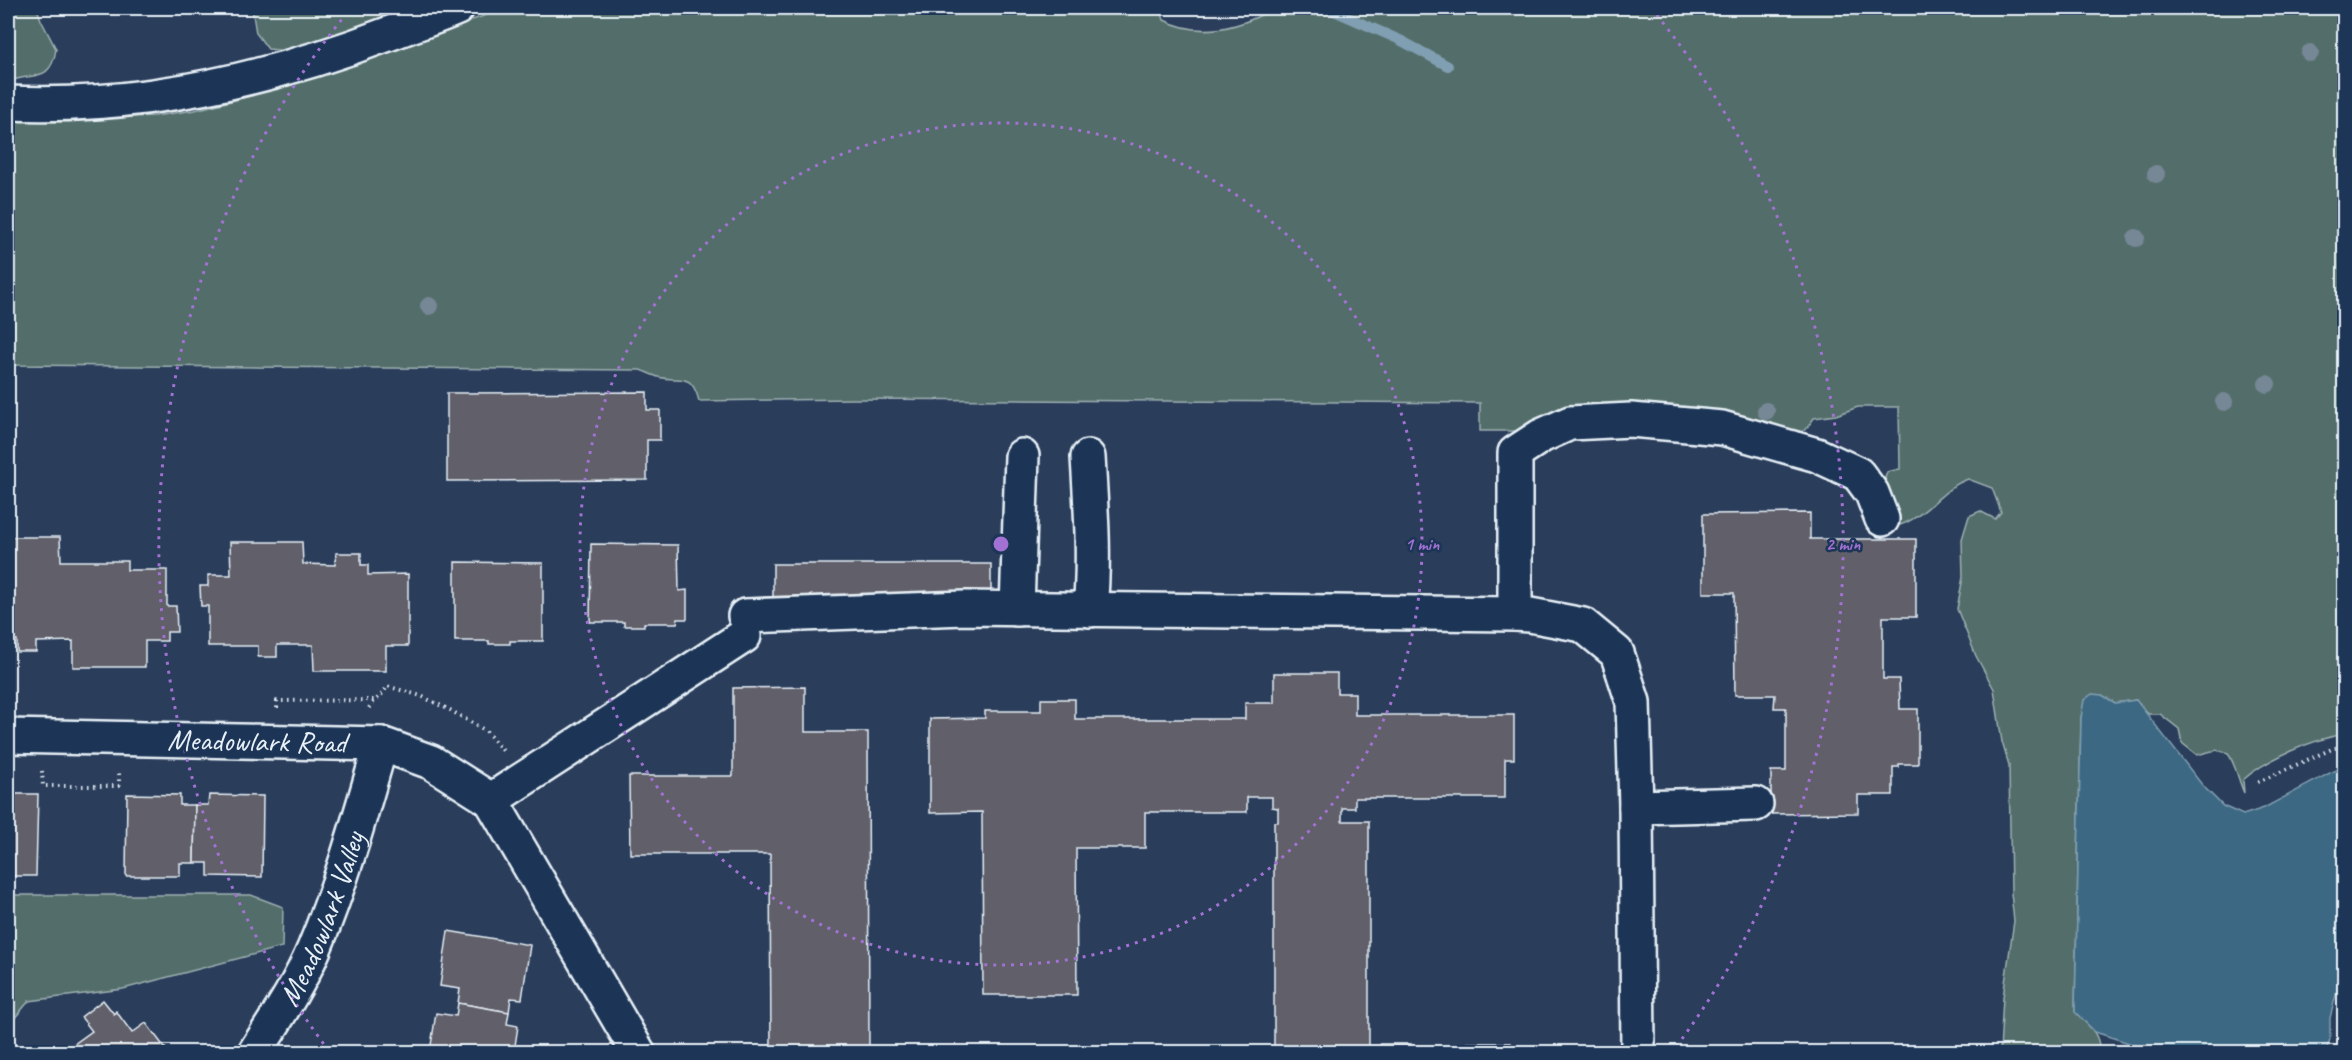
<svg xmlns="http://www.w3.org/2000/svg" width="2352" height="1060" font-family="Caveat,sans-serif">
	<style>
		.green { fill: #536e6b; stroke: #9eb0b2; stroke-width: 1.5 }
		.water { fill: #3c6883; stroke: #819fb2; stroke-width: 1.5 }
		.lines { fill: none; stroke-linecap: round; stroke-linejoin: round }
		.stream { stroke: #819fb2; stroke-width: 10 }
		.building { fill: #605f6b; stroke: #e8f1f8; stroke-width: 1.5 }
		.minor-casing { stroke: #e8f1f8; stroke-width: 38 }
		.path { stroke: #e8f1f8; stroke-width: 4; stroke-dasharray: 1.5 4.5; stroke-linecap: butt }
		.minor { stroke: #1d3557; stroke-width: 33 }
		.tree { fill: #768796 }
		.ring { fill: none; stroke: #a171d3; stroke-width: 3; stroke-dasharray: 3 6 }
		.labels { text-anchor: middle; stroke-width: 5; stroke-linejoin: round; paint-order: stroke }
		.street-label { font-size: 30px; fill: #e8f1f8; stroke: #1d3557 }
		.centre { fill: #a171d3; stroke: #1d3557; stroke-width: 3 }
		.ring-label { font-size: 18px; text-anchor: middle; font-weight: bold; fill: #a171d3; stroke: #1d3557; stroke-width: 5; stroke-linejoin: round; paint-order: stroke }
	</style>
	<rect width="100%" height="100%" fill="#2a3d5b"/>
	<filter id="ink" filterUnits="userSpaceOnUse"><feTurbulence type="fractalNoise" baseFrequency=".0167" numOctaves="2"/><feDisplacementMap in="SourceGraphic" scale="12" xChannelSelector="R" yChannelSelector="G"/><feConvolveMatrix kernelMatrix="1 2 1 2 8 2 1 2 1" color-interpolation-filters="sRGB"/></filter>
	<g filter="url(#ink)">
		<g class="green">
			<path d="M 8,8 L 37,8 L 41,20 L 56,49 C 51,85 31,71 8,82 Z"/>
			<path d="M 252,8 L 411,8 L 298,52 L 268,49 L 256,33 Z"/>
			<path d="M 506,8 L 1160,8 L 1164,20 C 1198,37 1235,29 1267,12 L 1268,8 L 2344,8 L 2344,734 C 2314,739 2266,759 2243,780 L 2244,793 C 2238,779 2236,766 2228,753 L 2216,750 L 2197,755 L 2182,743 L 2179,729 L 2160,714 L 2148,714 L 2136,700 L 2115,703 L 2102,695 L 2085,700 L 2081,718 L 2075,1011 C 2087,1024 2101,1034 2099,1052 L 2000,1052 L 2003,997 L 2014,921 L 2011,893 L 2009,765 L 2002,742 L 1994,689 L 1976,656 L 1957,609 L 1963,577 L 1962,539 L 1969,516 L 1980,511 L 1995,519 L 2001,512 L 1992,488 L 1968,479 C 1942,488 1927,516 1900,525 L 1885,478 L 1887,472 L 1900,469 L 1899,407 L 1858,407 L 1836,415 L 1814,418 L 1807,428 L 1800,433 L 1717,410 L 1642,405 L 1521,431 L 1480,431 L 1480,403 L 853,399 L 699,401 C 691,370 680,383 658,377 C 652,375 646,372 640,370 L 8,365 L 8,122 L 154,116 L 195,110 L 279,89 Z"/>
			<path d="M 8,895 L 251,895 L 283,907 L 282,947 L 123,989 L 29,1001 L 8,1026 Z"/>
		</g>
		<path class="water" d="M 2092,694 L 2102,695 L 2115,703 L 2136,700 L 2203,786 L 2223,806 L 2243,815 L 2264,808 L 2341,767 L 2344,774 L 2342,920 L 2337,991 L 2330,1018 L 2330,1039 L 2326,1052 L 2157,1052 L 2095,1032 L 2075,1012 L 2081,718 L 2084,700 Z"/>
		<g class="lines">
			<path class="stream" d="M 1327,8 L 1400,40 L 1448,66"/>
		</g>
		<g class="building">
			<path d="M 647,392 L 647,410 L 660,410 L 660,440 L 647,440 L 647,480 L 447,481 L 447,393 Z"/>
			<path d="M 1810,513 L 1810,539 L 1916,539 L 1916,617 L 1883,617 L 1883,679 L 1899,679 L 1900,709 L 1918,709 L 1918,764 L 1899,764 L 1899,767 L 1893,767 L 1893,795 L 1858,795 L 1858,813 L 1771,814 L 1771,771 L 1786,771 L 1786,708 L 1774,708 L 1775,695 L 1735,695 L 1734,593 L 1703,593 L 1703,514 Z"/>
			<path d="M 8,537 L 60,537 L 61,561 L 127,561 L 127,570 L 167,570 L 167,606 L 176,606 L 177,632 L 167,632 L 167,641 L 145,641 L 145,667 L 73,667 L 73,641 L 36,642 L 36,652 L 17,652 L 17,640 L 8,641 Z"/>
			<path d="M 230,542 L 302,542 L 303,564 L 335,565 L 336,553 L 361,553 L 361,565 L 368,565 L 368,575 L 408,574 L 408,646 L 386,646 L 386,671 L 314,671 L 313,645 L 277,645 L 277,657 L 258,657 L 258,646 L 208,646 L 208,606 L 201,606 L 200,586 L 208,586 L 208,575 L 231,575 Z"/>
			<path d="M 591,544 L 678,545 L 679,591 L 687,590 L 687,619 L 678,619 L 677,623 L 644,623 L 644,626 L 624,626 L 624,622 L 590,622 Z"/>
			<path d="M 455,562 L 543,563 L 543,641 L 510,641 L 510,644 L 489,644 L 489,641 L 455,641 Z"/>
			<rect x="773" y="564" width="218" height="35"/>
			<path d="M 1274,673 L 1337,673 L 1337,693 L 1355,693 L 1355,715 L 1514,715 L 1514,759 L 1505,759 L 1505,798 L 1355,798 L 1355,808 L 1342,808 L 1342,821 L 1369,821 L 1369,1050 L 1380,1049 L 1380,1044 L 1411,1044 L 1411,1050 L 1467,1050 L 1467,1043 L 1511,1043 L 1512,1052 L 1274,1052 L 1274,822 L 1278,822 L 1278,808 L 1272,807 L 1272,797 L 1247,797 L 1247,812 L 1145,812 L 1145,848 L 1076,848 L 1077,995 L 983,995 L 982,812 L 930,813 L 930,719 L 985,718 L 985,711 L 1041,711 L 1041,699 L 1075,699 L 1075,719 L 1245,719 L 1245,703 L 1274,703 Z"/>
			<path d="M 805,687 L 805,732 L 868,732 L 869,1052 L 771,1052 L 770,854 L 630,854 L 629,776 L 733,776 L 733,688 Z"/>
			<path d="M 8,794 L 38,794 L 36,876 L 8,876 Z"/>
			<path d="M 127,794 L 180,795 L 180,805 L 195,805 L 194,863 L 180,863 L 180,876 L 126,876 Z"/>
			<path d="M 209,795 L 263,796 L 262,877 L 208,876 L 208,863 L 194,863 L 195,805 L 208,805 Z"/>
			<path d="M 448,931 L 530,945 L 522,999 L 511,998 L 509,1012 L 458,1003 L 460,989 L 440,986 Z"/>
			<path d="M 103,1000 L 114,1014 L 116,1011 L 132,1033 L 146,1023 L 168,1052 L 63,1052 L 92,1031 L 81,1017 Z"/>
			<path d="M 458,1003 L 509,1012 L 507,1024 L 518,1026 L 514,1052 L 430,1052 L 436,1013 L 456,1016 Z"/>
		</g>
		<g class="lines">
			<g class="minor-casing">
				<g id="minor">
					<path d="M 8,103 C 138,109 267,80 388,34 C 411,25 434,18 457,8"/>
					<path d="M 1088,457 C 1091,508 1095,558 1090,610"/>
					<path d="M 1017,609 L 1022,456"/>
					<path d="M 1515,614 L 1515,453 L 1541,436 L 1570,423 L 1631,420 L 1722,428 L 1817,455 L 1858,474 L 1872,493 L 1882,519"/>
					<path d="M 745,616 L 965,608 L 1515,614 L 1530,615 L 1583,625 L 1617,653 L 1633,702 L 1636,807 L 1638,1052"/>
					<path d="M 8,736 L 381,744 L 431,762 L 491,800 L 744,636"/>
					<path d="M 491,800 L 638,1052"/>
					<path d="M 1636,807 L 1756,804"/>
					<path id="s1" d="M 255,1052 C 276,1019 299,985 314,949 C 342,882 361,813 381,744"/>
				</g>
			</g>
			<g class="path">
				<path d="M 277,708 L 277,701 L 374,700"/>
				<path d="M 369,708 C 375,699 383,696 387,686 L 421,696 L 450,710 L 486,731 L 504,752"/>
				<path d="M 42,771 L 43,786 L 119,786 L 119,772"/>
				<path d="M 2258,782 L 2334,748 L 2344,747"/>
			</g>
			<use href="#minor" class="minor"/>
		</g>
		<g class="tree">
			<circle cx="2310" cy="53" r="9"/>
			<circle cx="2156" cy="174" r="9"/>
			<circle cx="2136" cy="238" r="9"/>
			<circle cx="429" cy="306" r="9"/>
			<circle cx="2267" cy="384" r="9"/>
			<circle cx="2224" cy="402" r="9"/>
			<circle cx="1766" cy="411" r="9"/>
		</g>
	</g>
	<g class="ring">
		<circle cx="1001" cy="544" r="421"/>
		<path d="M329 1051A842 842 0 0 1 351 8M1651 8A842 842 0 0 1 1673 1051"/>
	</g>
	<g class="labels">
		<g class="street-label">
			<text transform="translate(257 741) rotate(1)" y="10">Meadowlark Road</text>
			<text dy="10" stroke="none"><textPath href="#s1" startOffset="150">Meadowlark Valley</textPath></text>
		</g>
	</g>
	<circle cx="1001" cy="544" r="9" class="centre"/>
	<g class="ring-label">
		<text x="1422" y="550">1 min</text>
		<text x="1843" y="550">2 min</text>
	</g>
	<rect width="2352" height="1060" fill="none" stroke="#1d3557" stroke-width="30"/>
	<rect x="15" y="15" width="2322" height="1030" fill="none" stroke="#e8f1f8" stroke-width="2" filter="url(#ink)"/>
</svg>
